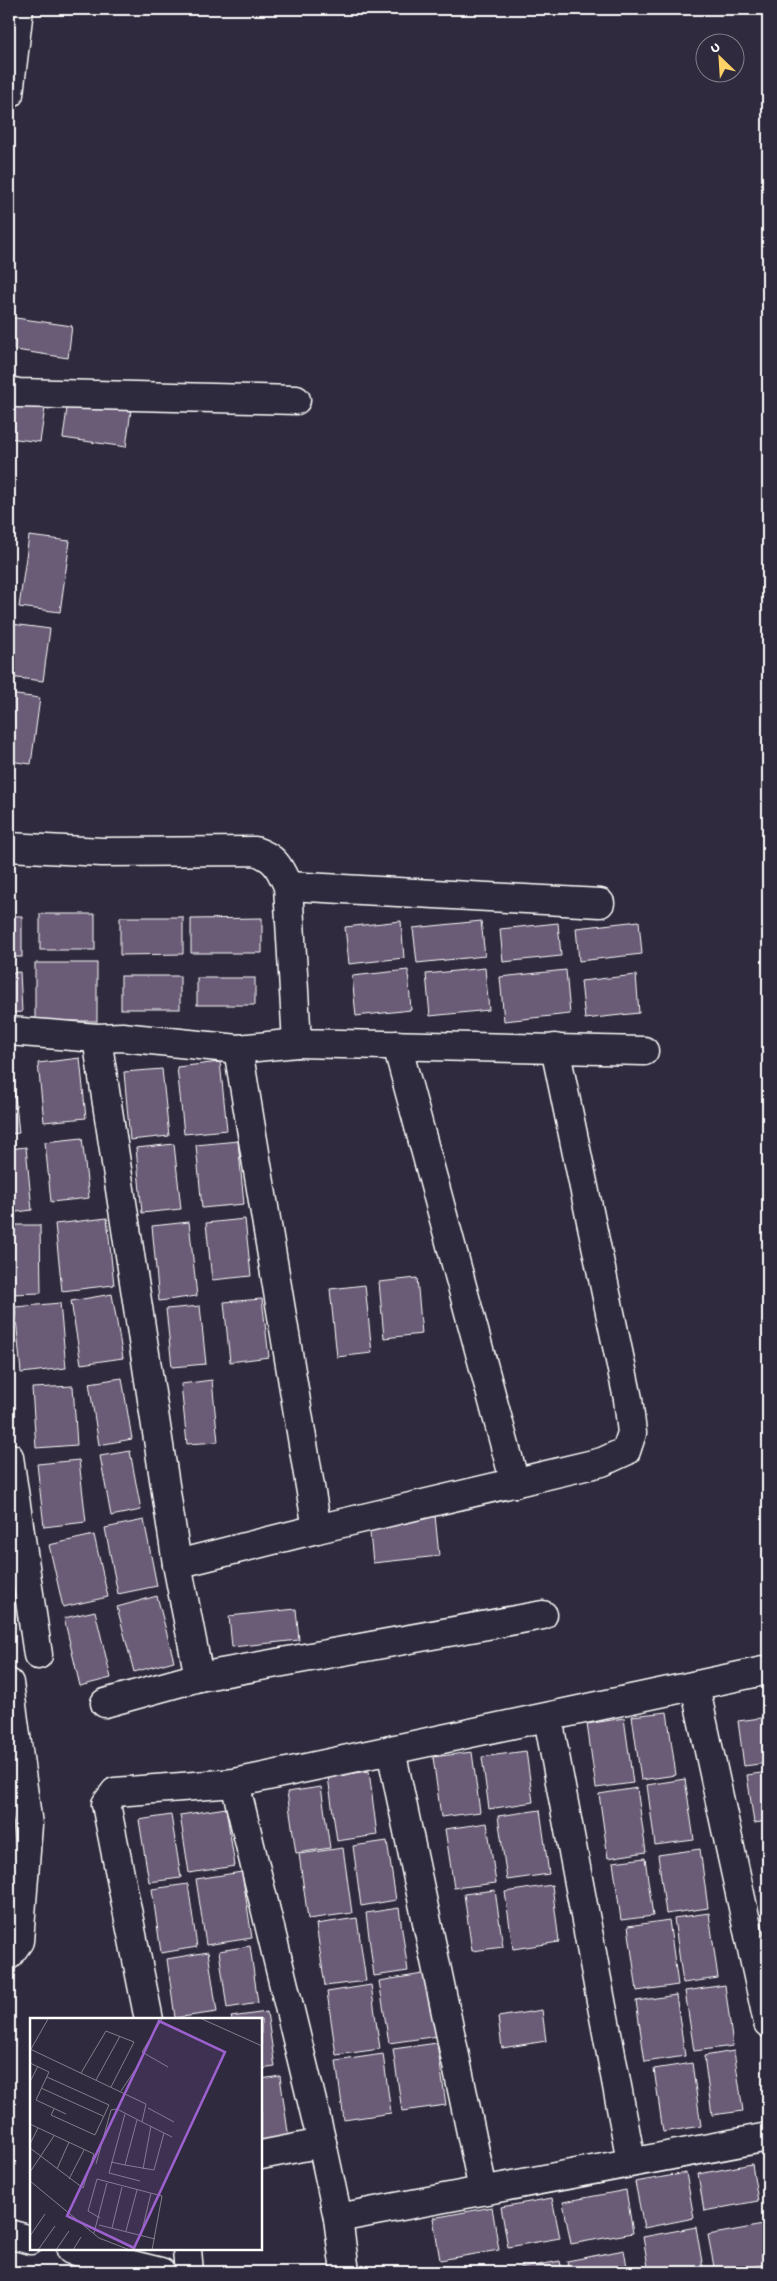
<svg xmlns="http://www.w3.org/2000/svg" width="777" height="2281" font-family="'Gochi Hand',sans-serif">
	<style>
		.building { fill: #6a5b77; stroke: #fff }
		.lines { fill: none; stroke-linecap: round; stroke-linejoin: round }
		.street-casing { stroke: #fff; stroke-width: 31 }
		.street { stroke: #2f2a3d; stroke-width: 28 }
		.inset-road { fill: none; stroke: #827f8b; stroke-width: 1 }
		.view { fill: #9c61cf; fill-opacity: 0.15; stroke: #9c61cf; stroke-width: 2.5 }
		.inset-edge { fill: none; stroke: #fff; stroke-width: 2.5 }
	</style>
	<rect width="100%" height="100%" fill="#2f2a3d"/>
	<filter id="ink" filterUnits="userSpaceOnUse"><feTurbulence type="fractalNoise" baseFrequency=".02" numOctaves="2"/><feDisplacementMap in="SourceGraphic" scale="10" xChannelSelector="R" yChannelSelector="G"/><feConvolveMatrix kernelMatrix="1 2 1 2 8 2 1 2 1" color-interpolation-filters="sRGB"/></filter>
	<g filter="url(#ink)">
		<g class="building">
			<path d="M 9,317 L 72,326 L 68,358 L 9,349 Z"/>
			<path d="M 68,401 L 131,410 L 126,447 L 63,438 Z"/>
			<path d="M 9,403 L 45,408 L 40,442 L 9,438 Z"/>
			<path d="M 29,536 L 70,541 L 60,612 L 19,607 Z"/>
			<path d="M 12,624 L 50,629 L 43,681 L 9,677 L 9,649 Z"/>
			<path d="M 9,694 L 40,698 L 31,764 L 9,761 Z"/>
			<rect x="40" y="914" width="55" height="36"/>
			<rect x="9" y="916" width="13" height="41"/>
			<path d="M 120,917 L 183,917 L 183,954 L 120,955 Z"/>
			<path d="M 262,918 L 262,953 L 191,953 L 191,919 Z"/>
			<path d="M 401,921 L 404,958 L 349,964 L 345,927 Z"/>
			<path d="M 481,921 L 485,956 L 417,963 L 413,928 Z"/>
			<path d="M 639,921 L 642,954 L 579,961 L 576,928 Z"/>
			<path d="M 558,923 L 561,956 L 503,962 L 500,929 Z"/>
			<rect x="35" y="963" width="62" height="58"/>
			<path d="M 485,968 L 489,1010 L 430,1016 L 426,974 Z"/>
			<path d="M 408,970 L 411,1010 L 356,1016 L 352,976 Z"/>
			<path d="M 566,970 L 570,1014 L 504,1021 L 500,977 Z"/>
			<path d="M 20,972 L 22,1012 L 9,1013 L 9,973 Z"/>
			<path d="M 636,975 L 639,1013 L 585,1019 L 581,981 Z"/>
			<rect x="121" y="976" width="59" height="33"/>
			<rect x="197" y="978" width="58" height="27"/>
			<path d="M 80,1058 L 86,1118 L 44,1122 L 38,1063 Z"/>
			<path d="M 220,1062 L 227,1130 L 184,1134 L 177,1067 Z"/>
			<path d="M 9,1067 L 12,1067 L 19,1133 L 9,1134 Z"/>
			<path d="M 162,1069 L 169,1136 L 130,1140 L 124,1072 Z"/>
			<path d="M 82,1138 L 89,1198 L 51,1202 L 45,1142 Z"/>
			<path d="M 238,1141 L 244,1204 L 202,1208 L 196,1145 Z"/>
			<path d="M 174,1144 L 181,1209 L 142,1213 L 136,1148 Z"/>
			<path d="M 26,1147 L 32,1210 L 9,1213 L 9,1149 Z"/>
			<path d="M 107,1218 L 114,1285 L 62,1291 L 55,1224 Z"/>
			<path d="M 245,1219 L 251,1276 L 212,1280 L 206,1223 Z"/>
			<path d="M 189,1222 L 197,1296 L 159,1301 L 152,1226 Z"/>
			<path d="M 9,1225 L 40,1225 L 41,1293 L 10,1294 Z"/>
			<path d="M 417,1278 L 422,1334 L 384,1338 L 379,1282 Z"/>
			<path d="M 365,1285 L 372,1353 L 337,1357 L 330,1289 Z"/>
			<path d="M 112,1294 L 123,1358 L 81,1364 L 71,1301 Z"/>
			<path d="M 262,1299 L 269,1357 L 230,1362 L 224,1302 Z"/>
			<path d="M 60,1303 L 66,1368 L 21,1373 L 15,1307 Z"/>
			<path d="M 200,1306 L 206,1364 L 172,1367 L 166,1309 Z"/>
			<path d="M 122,1378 L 132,1439 L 99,1445 L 89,1383 Z"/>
			<path d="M 212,1380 L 218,1442 L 187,1444 L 181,1384 Z"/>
			<path d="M 73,1386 L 77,1445 L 36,1448 L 32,1388 Z"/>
			<path d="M 130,1451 L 141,1510 L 111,1516 L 100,1456 Z"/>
			<path d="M 79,1460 L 86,1522 L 44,1527 L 37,1464 Z"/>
			<path d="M 435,1515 L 439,1556 L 373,1563 L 369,1523 Z"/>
			<path d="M 144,1520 L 157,1586 L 118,1594 L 105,1528 Z"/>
			<path d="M 94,1535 L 108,1597 L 63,1607 L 49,1545 Z"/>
			<path d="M 157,1596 L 174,1661 L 134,1672 L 117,1607 Z"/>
			<path d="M 296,1609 L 299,1640 L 232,1647 L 229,1616 Z"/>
			<path d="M 95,1611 L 111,1678 L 80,1686 L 64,1618 Z"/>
			<path d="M 667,1712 L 676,1775 L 641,1780 L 632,1716 Z"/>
			<path d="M 768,1717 L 768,1763 L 744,1766 L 738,1721 Z"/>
			<path d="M 624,1718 L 633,1783 L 596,1788 L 587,1724 Z"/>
			<path d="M 526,1751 L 533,1802 L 489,1809 L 482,1757 Z"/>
			<path d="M 472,1752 L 480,1812 L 441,1817 L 433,1757 Z"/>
			<path d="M 369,1771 L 377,1835 L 337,1841 L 328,1777 Z"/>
			<path d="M 768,1772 L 768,1821 L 754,1823 L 747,1775 Z"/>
			<path d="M 685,1779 L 694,1840 L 655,1845 L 647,1785 Z"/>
			<path d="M 321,1787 L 330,1848 L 296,1853 L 287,1792 Z"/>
			<path d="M 637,1788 L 646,1852 L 608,1858 L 599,1794 Z"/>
			<path d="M 226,1808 L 235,1866 L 189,1873 L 180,1815 Z"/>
			<path d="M 540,1810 L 549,1874 L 507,1880 L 498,1816 Z"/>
			<path d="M 171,1815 L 181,1878 L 149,1882 L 139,1820 Z"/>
			<path d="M 487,1823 L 496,1883 L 454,1888 L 445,1829 Z"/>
			<path d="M 768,1831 L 768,1866 L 764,1832 Z"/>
			<path d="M 387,1841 L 396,1900 L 361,1906 L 353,1846 Z"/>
			<path d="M 343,1848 L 352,1913 L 308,1919 L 299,1854 Z"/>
			<path d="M 700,1849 L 708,1908 L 666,1914 L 658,1855 Z"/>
			<path d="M 645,1858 L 653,1916 L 621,1920 L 613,1862 Z"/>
			<path d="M 242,1872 L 252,1938 L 206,1945 L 196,1879 Z"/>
			<path d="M 188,1884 L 197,1947 L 161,1953 L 152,1889 Z"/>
			<path d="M 552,1885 L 559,1942 L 513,1949 L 505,1892 Z"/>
			<path d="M 495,1890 L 503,1947 L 472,1951 L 464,1894 Z"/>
			<path d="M 399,1908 L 408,1971 L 374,1976 L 366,1913 Z"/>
			<path d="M 709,1913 L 718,1978 L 683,1983 L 674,1918 Z"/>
			<path d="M 357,1918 L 366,1981 L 325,1986 L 316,1924 Z"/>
			<path d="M 669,1920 L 678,1985 L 637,1991 L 628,1926 Z"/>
			<path d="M 250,1946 L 258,2003 L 227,2008 L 219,1951 Z"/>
			<path d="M 208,1952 L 217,2012 L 175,2018 L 167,1959 Z"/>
			<path d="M 429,1973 L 438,2036 L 389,2043 L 379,1981 Z"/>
			<path d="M 371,1985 L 380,2049 L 336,2055 L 327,1992 Z"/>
			<path d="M 725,1985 L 733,2046 L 694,2051 L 685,1991 Z"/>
			<path d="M 676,1995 L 685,2056 L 645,2062 L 636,2001 Z"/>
			<path d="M 542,2010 L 546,2041 L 502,2048 L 498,2017 Z"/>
			<path d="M 267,2012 L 275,2067 L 261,2069 L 261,2020 L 232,2020 L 231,2017 Z"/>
			<path d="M 437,2043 L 446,2105 L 402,2111 L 393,2049 Z"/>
			<path d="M 734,2051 L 743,2111 L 712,2115 L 704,2056 Z"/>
			<path d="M 383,2054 L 391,2113 L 344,2120 L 336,2061 Z"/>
			<path d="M 692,2063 L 701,2126 L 663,2132 L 654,2069 Z"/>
			<path d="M 280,2076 L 289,2139 L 261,2143 L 261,2079 Z"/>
			<path d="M 768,2153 L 768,2189 L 762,2154 Z"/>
			<path d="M 752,2164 L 758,2201 L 704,2211 L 698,2174 Z"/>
			<path d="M 686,2173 L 694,2218 L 644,2228 L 635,2182 Z"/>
			<path d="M 626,2190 L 633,2233 L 571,2244 L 563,2202 Z"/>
			<path d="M 552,2198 L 560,2238 L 508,2247 L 501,2207 Z"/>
			<path d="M 492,2207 L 499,2250 L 440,2260 L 433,2218 Z"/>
			<path d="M 763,2225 L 768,2251 L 768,2264 L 715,2272 L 708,2235 Z"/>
			<path d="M 696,2227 L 703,2268 L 682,2272 L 649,2272 L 643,2237 Z"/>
			<path d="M 624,2250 L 628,2272 L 569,2272 L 567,2261 Z"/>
			<path d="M 560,2261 L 562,2272 L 506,2271 Z"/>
		</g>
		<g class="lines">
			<g class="street-casing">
				<g id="street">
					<path d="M 9,94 L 19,9"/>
					<path d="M 9,391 L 18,393 L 296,400"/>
					<path d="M 9,847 L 102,852 L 255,851 C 276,858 279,867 288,886 L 297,1043 L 644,1051"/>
					<path d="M 288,886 L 600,903"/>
					<path d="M 9,1031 L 97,1038 L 122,1037 L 238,1049 L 297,1043"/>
					<path d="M 97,1038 L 177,1564 L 199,1677 L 543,1615"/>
					<path d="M 397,1045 L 515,1483"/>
					<path d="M 9,1457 L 38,1655"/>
					<path d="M 317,1529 L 602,1462 L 626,1451 L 632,1433 L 628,1399 L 555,1048"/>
					<path d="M 177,1564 L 317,1529 L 238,1049"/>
					<path d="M 9,1683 L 28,1825 L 19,1941 L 9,1955"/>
					<path d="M 695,1686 L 768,2023"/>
					<path d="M 105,1703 L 199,1677"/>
					<path d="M 548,1718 L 631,2161"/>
					<path d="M 391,1750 L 483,2190"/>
					<path d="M 235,1783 L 322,2143 L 338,2218 L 345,2272"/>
					<path d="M 149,2020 L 106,1804 L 115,1792 L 235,1783 L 768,1670"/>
					<path d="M 261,2155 L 322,2143"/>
					<path d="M 338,2218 L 768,2137"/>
					<path d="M 9,2234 L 31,2240"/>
					<path d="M 71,2250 L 161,2272"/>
					<path d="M 187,2250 L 189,2272"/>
				</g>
			</g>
			<use href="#street" class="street"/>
		</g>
	</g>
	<g transform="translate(30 2018)">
		<rect width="232" height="232" fill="#2f2a3d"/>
		<path class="inset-road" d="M 132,1 L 112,34 L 138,49M 172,1 L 232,28M 0,31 L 116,86 L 112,104 L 142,119M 1,31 L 18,1M 0,45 L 19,54 L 6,82 L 36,96M 51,55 L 76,13 L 104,24 L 81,69M 17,59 L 79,87 L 65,117 L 21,97 L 24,91M 66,62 L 90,18M 0,64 L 8,48M 11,70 L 73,98M 91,73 L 111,43M 118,90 L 144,104M 95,96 L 79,155 L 110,163M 0,106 L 64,136 L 53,170 L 0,130M 0,126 L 8,110M 81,144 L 95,147 L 107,102M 66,146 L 81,92 L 87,91 L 112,104M 95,147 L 124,152 L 134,115M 27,151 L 39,124M 113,151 L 121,108M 0,154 L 24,118M 39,161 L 54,132M 0,163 L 69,220 L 100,232M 70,200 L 58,193 L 67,161 L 132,178 L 122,232M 69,207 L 125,221M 82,210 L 92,169M 96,213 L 107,172M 64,215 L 77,165M 111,217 L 121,175M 0,218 L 15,196M 8,232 L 25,208M 26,232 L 39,213M 43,232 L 51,219"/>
		<path class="view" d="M 129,3 L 195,34 L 104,230 L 37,198 Z"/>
		<rect width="232" height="232" class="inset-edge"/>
	</g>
	<rect width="777" height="2281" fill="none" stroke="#2f2a3d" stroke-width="30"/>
	<rect x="15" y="15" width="747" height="2251" fill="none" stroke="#fff" stroke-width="2" filter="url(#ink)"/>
	<g transform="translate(720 58) rotate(335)"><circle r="24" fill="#2f2a3d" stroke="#827f8b"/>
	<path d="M0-4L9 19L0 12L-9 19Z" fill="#ffd166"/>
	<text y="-8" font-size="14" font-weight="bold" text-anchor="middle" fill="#ffffff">U</text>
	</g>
</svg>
